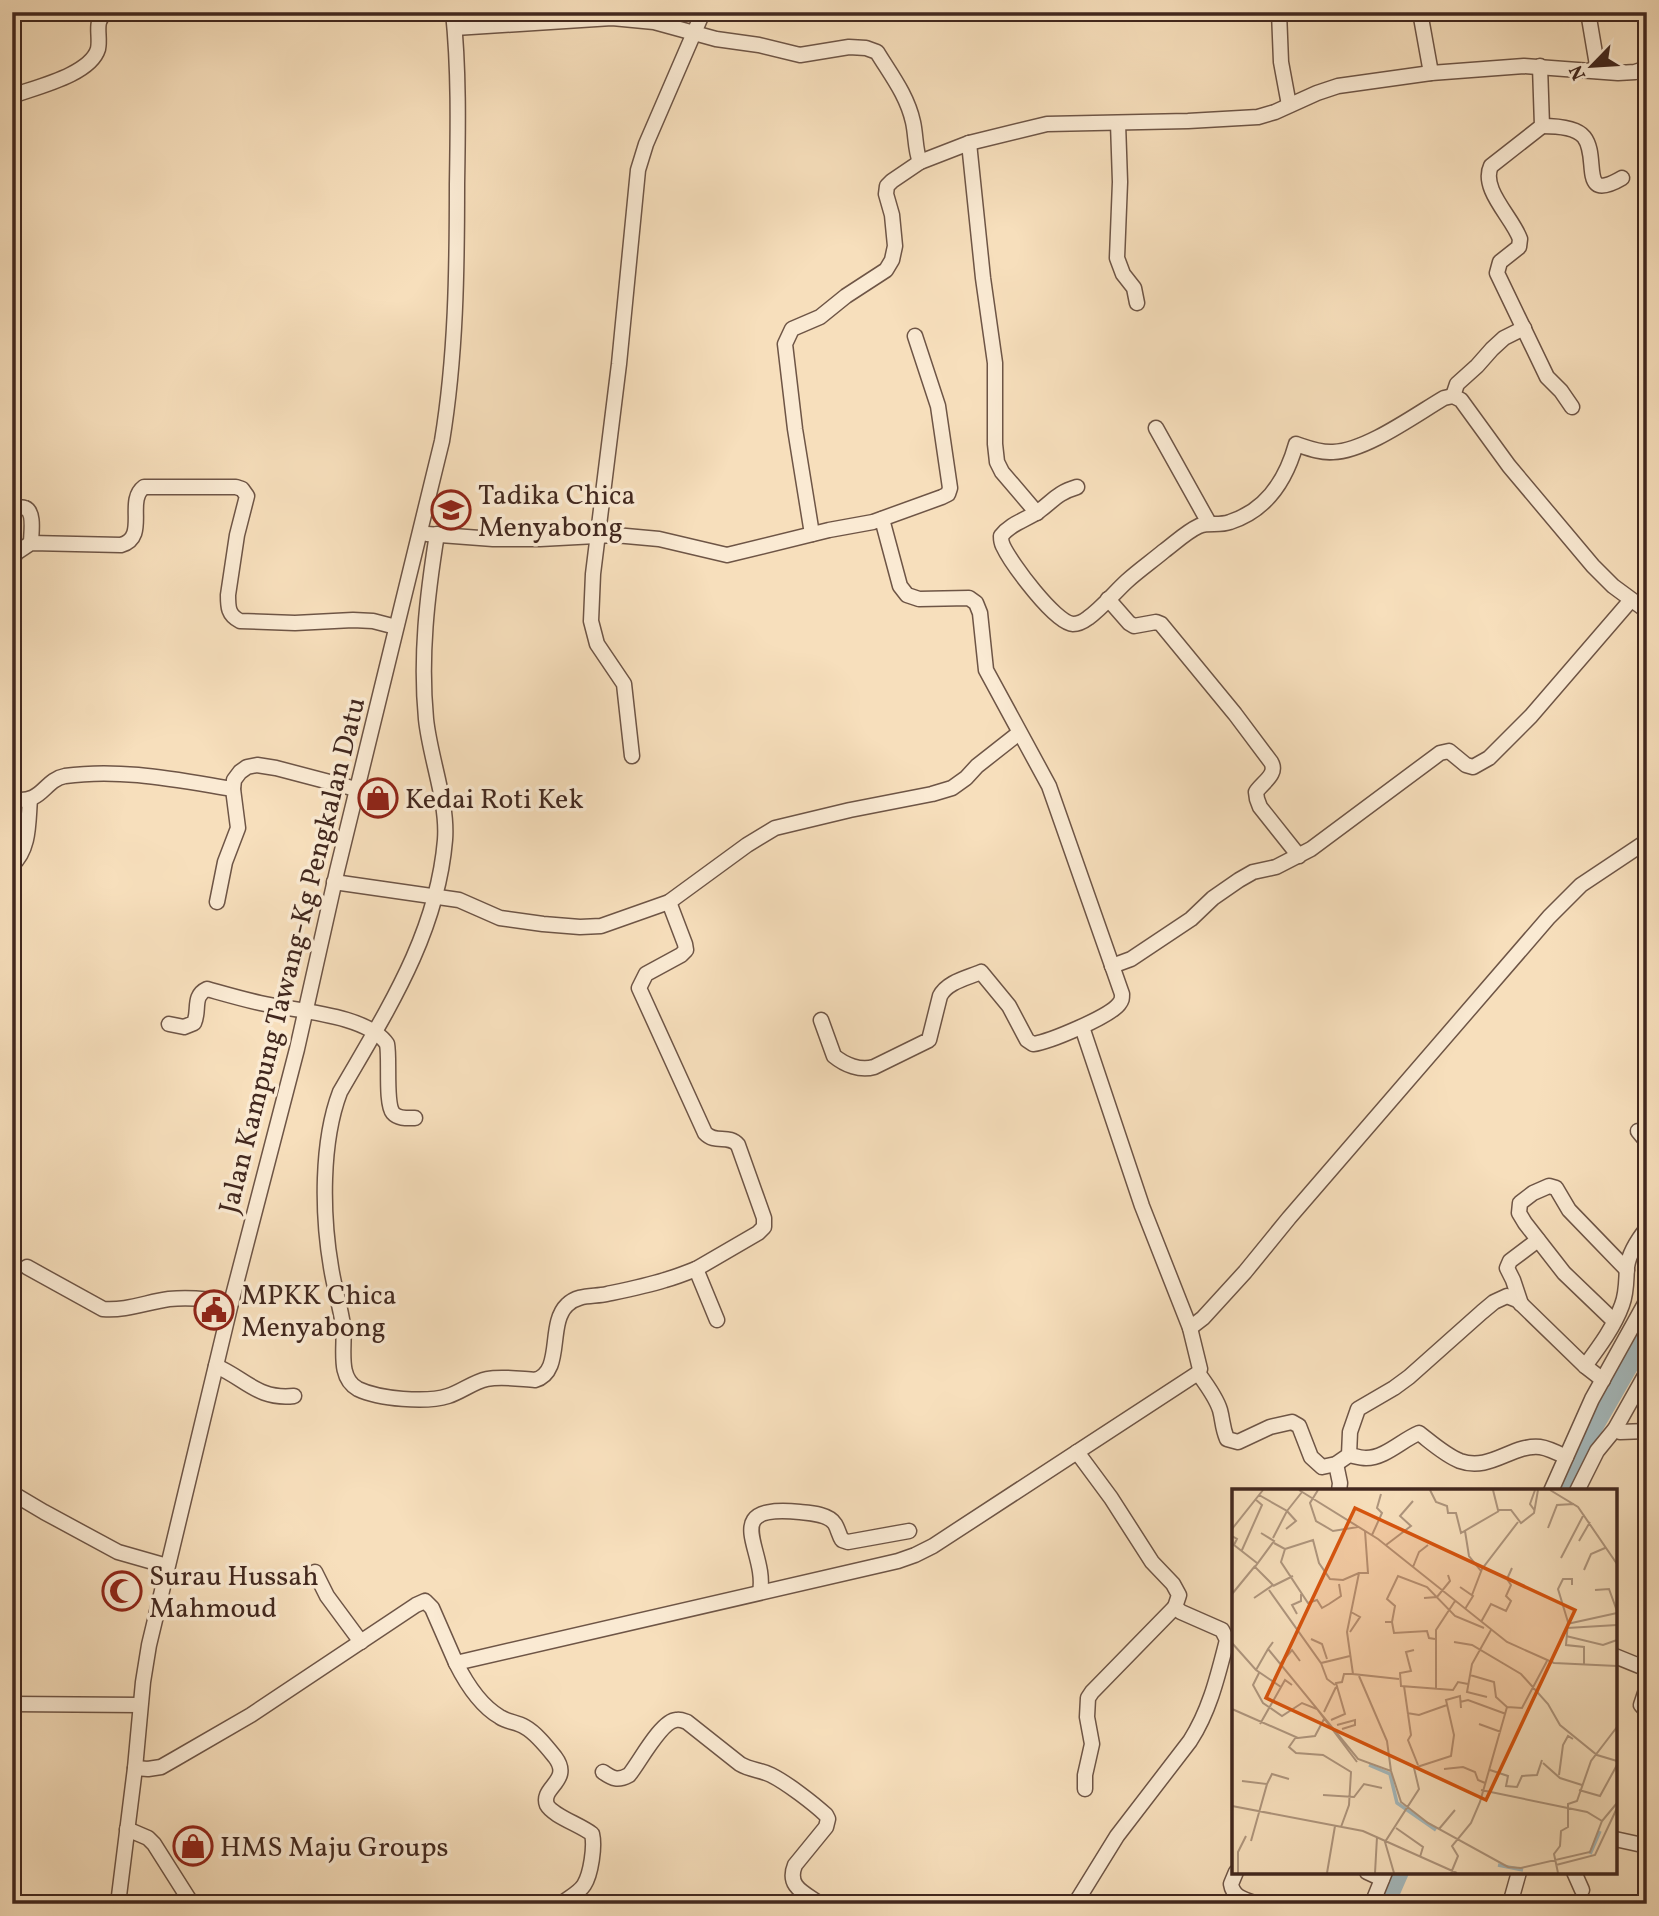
<svg xmlns="http://www.w3.org/2000/svg" width="1659" height="1916" font-family="Vollkorn,serif">
	<style>
		.lines { fill: none; stroke-linecap: round; stroke-linejoin: round }
		.river { stroke: #a4b9bd; stroke-width: 18 }
		.minor-casing { stroke: #6e5546; stroke-width: 17 }
		.minor { stroke: #faead3; stroke-width: 14 }
		.labels { text-anchor: middle; stroke-width: 7; stroke-linejoin: round; paint-order: stroke }
		.poi-label { font-size: 28px; fill: #41271e; stroke: #faead3; text-anchor: start }
		.street-label { font-size: 28px; fill: #41271e; stroke: #faead3 }
		.inset-river { fill: none; stroke: #a4b9bd; stroke-width: 3.5 }
		.inset-road { fill: none; stroke: #ae957d; stroke-width: 2 }
		.view { fill: #d7540e; fill-opacity: 0.15; stroke: #d7540e; stroke-width: 3.5 }
		.inset-edge { fill: none; stroke: #41271e; stroke-width: 3.5 }
	</style>
	<rect width="100%" height="100%" fill="#f7dfbc"/>
	<filter id="stains"><feTurbulence type="fractalNoise" baseFrequency=".00286" numOctaves="4"/><feColorMatrix values="0 0 0 0 .2 0 0 0 0 .09 0 0 0 0 .02 0 0 0 .5 -.17"/></filter>
	<radialGradient id="worn" r=".72"><stop offset=".6" stop-color="#630" stop-opacity="0"/><stop offset="1" stop-color="#630" stop-opacity=".3"/></radialGradient>
	<g class="lines">
		<g class="river">
			<path d="M 1565,1491 L 1585,1443 L 1647,1335"/>
			<path d="M 1386,1904 L 1400,1872"/>
		</g>
		<g class="minor-casing">
			<g id="minor">
				<path d="M 1279,12 L 1281,62 L 1289,105"/>
				<path d="M 1420,12 L 1431,73"/>
				<path d="M 1588,12 L 1598,71"/>
				<path d="M 455,28 L 612,18 L 654,22 L 716,39 L 759,45 L 800,55 L 849,47 L 866,48 L 877,52 C 891,75 907,95 913,122 C 916,135 915,150 920,162"/>
				<path d="M 1540,66 L 1542,126 L 1491,166 C 1480,189 1513,218 1520,239 L 1519,247 L 1500,262 L 1497,273 L 1547,377 L 1561,391 L 1572,407"/>
				<path d="M 12,96 C 36,87 90,75 98,49 C 101,35 93,22 106,12"/>
				<path d="M 1118,123 L 1120,182 L 1117,258 L 1123,274 L 1134,288 L 1137,303"/>
				<path d="M 1542,126 C 1554,126 1576,127 1584,137 C 1600,157 1578,204 1622,178"/>
				<path d="M 969,143 L 983,278 L 995,363 L 995,444 L 997,462 L 1002,472 L 1037,513"/>
				<path d="M 1453,396 L 1457,384 L 1477,366 L 1492,349 L 1504,338 L 1524,328"/>
				<path d="M 1156,428 L 1209,523"/>
				<path d="M 1077,487 C 1057,493 1054,500 1039,511 C 1026,520 1011,523 1001,536 C 1001,539 1002,544 1003,546 C 1011,563 1055,623 1073,624 C 1078,624 1084,621 1088,618 C 1102,608 1114,593 1127,581 C 1138,571 1152,561 1164,551 C 1175,543 1186,532 1199,526 C 1209,522 1219,526 1230,522 C 1267,510 1286,480 1296,444 C 1308,448 1320,453 1333,452 C 1366,451 1415,415 1444,398 L 1453,396 L 1461,400 L 1509,466 L 1593,566 L 1613,586 L 1647,611"/>
				<path d="M 12,508 C 16,508 21,506 25,508 C 35,512 31,534 31,543"/>
				<path d="M 427,534 L 493,539 L 540,539 L 615,535 L 659,539 L 727,555 L 829,530 L 873,522 L 942,497 L 948,494 L 950,488 L 938,406 L 915,336"/>
				<path d="M 437,534 C 427,596 420,657 426,719 C 430,758 448,802 445,840 C 437,935 386,1012 340,1092 C 321,1142 322,1214 331,1267 C 334,1287 340,1305 343,1325 C 346,1345 336,1377 358,1389 C 379,1399 426,1403 448,1396 C 461,1392 473,1382 487,1379 C 502,1376 520,1379 535,1380 C 564,1372 547,1324 567,1305 C 578,1294 593,1297 607,1294 C 626,1290 646,1286 665,1280 C 676,1277 686,1273 696,1269"/>
				<path d="M 812,534 L 795,429 L 785,344 L 792,329 L 820,317 L 846,296 L 886,270 L 892,260 L 895,246 L 892,215 L 886,194 L 887,186 L 892,181 L 920,162 L 969,143 L 1047,124 L 1188,121 L 1258,117 L 1275,112 L 1317,93 L 1338,86 L 1431,73 L 1524,66 L 1618,73 L 1635,72 L 1647,68"/>
				<path d="M 12,561 L 16,553 L 31,543 L 121,545 C 149,537 125,501 144,487 L 236,487 L 242,489 L 247,496 L 237,535 L 228,595 C 228,607 228,615 240,621 L 295,623 L 353,620 L 373,621 L 396,627"/>
				<path d="M 1108,599 L 1129,623 L 1134,626 L 1156,622 L 1161,624 L 1235,714 L 1271,762 C 1278,774 1263,782 1256,792 L 1257,799 L 1260,807 L 1299,856"/>
				<path d="M 632,756 L 624,684 L 597,644 L 591,621 L 593,574 L 619,364 L 638,170 L 646,144 L 703,12"/>
				<path d="M 12,799 C 43,805 43,780 65,776 C 121,768 177,780 233,789"/>
				<path d="M 12,865 C 30,849 28,822 30,799"/>
				<path d="M 334,882 L 459,900 L 500,918 L 543,924 L 580,927 L 601,926 L 669,902 L 747,845 L 775,828 L 850,810 L 932,794 L 952,788 L 966,778 L 977,766 L 1019,733"/>
				<path d="M 217,902 L 225,862 L 238,828 L 233,789 L 234,780 L 240,772 L 247,767 L 257,765 L 276,768 L 356,789"/>
				<path d="M 669,902 L 685,944 L 686,950 L 681,955 L 646,974 L 639,988 L 705,1133 C 715,1144 729,1134 738,1145 L 764,1218 L 764,1227 L 758,1233 L 696,1269 L 717,1320"/>
				<path d="M 1112,966 L 1131,959 L 1191,919 L 1213,898 L 1239,880 L 1253,872 L 1276,867 L 1311,849 L 1440,753 L 1449,751 L 1466,765 L 1473,767 L 1489,758 L 1531,716 L 1631,600"/>
				<path d="M 821,1020 L 834,1056 C 845,1065 860,1071 874,1067 L 929,1040 L 940,996 C 947,982 967,978 981,972 L 1009,1006 L 1027,1040 L 1033,1044 C 1049,1042 1109,1017 1119,1004 C 1122,1000 1122,999 1122,994 L 1049,786 L 986,670 L 980,613 L 976,603 L 969,598 L 919,599 L 907,595 L 900,586 L 882,519"/>
				<path d="M 169,1024 L 184,1027 L 194,1023 C 200,1010 192,996 207,989 C 225,994 242,999 260,1003 C 293,1011 367,1014 387,1044 C 390,1058 385,1103 393,1113 C 398,1119 408,1118 415,1118"/>
				<path d="M 1638,1131 L 1647,1142"/>
				<path d="M 27,1267 L 103,1309 C 126,1311 147,1302 169,1299 C 190,1297 210,1299 231,1303"/>
				<path d="M 1521,1304 L 1513,1280 L 1507,1268 L 1510,1261 L 1538,1240"/>
				<path d="M 1614,1321 L 1564,1273 L 1525,1223 L 1519,1213 L 1520,1203 L 1533,1193 L 1549,1186 L 1556,1188 L 1569,1210 L 1627,1270"/>
				<path d="M 1190,1328 L 1203,1318 L 1245,1272 L 1289,1218 L 1549,917 L 1581,885 L 1647,841"/>
				<path d="M 216,1366 C 246,1379 258,1400 294,1396"/>
				<path d="M 1585,1366 C 1599,1347 1614,1327 1622,1305 C 1627,1292 1626,1280 1627,1267 C 1629,1254 1639,1238 1647,1228"/>
				<path d="M 1198,1373 C 1206,1384 1216,1397 1220,1410 C 1223,1421 1222,1427 1227,1439 L 1238,1442 L 1270,1427 L 1292,1422 L 1299,1426 L 1311,1457 L 1322,1467 L 1336,1464 L 1349,1455 L 1350,1432 L 1358,1409 L 1394,1388 L 1409,1377 L 1482,1312 L 1494,1302 L 1507,1296 L 1517,1300 L 1585,1366 L 1603,1380"/>
				<path d="M 1615,1429 L 1620,1432 L 1647,1431"/>
				<path d="M 1349,1455 C 1354,1456 1361,1458 1366,1458 C 1385,1458 1402,1440 1419,1433 C 1432,1443 1445,1455 1460,1461 C 1490,1472 1512,1444 1540,1447 C 1548,1448 1558,1453 1566,1457"/>
				<path d="M 1336,1464 L 1340,1483 L 1339,1491"/>
				<path d="M 1551,1491 L 1592,1399 L 1647,1300"/>
				<path d="M 1577,1491 L 1597,1451 L 1615,1429 L 1647,1372"/>
				<path d="M 12,1493 L 44,1512 L 118,1552 L 167,1566"/>
				<path d="M 315,1572 L 327,1596 L 361,1642"/>
				<path d="M 760,1592 C 768,1550 716,1504 800,1512 C 811,1513 829,1514 835,1524 C 838,1529 839,1535 842,1540 L 848,1542 L 909,1531"/>
				<path d="M 1615,1656 L 1647,1669"/>
				<path d="M 456,1663 C 466,1683 481,1706 500,1717 C 507,1722 517,1722 525,1727 C 536,1733 547,1747 555,1757 C 573,1781 540,1787 547,1805 C 553,1816 581,1825 592,1834 C 595,1846 591,1874 584,1885 C 579,1893 568,1898 561,1904"/>
				<path d="M 1647,1687 L 1641,1705 L 1647,1712"/>
				<path d="M 12,1704 L 140,1705"/>
				<path d="M 135,1768 L 148,1769 L 161,1767 L 175,1759 L 251,1715 L 416,1605 L 425,1601 L 432,1608 L 456,1663 L 898,1561 L 915,1555 L 933,1546 L 1198,1373 L 1200,1369 L 1190,1328 L 1142,1206 L 1082,1027"/>
				<path d="M 603,1772 C 613,1779 618,1781 629,1775 C 639,1763 661,1721 676,1720 C 681,1719 684,1721 687,1722 L 740,1764 C 750,1770 761,1770 771,1775 C 787,1783 813,1803 826,1815 L 828,1819 L 826,1827 L 795,1865 C 786,1887 805,1893 820,1904"/>
				<path d="M 1085,1789 L 1085,1775 L 1092,1744 L 1087,1717 L 1088,1698 L 1092,1692 L 1175,1607"/>
				<path d="M 127,1829 L 148,1838 L 154,1844 L 192,1904"/>
				<path d="M 1615,1839 L 1647,1846"/>
				<path d="M 1236,1872 L 1231,1884 C 1233,1898 1246,1900 1258,1904"/>
				<path d="M 1367,1872 L 1382,1879"/>
				<path d="M 1574,1872 L 1582,1890"/>
				<path d="M 118,1904 L 135,1768 L 143,1682 L 149,1645 L 231,1303 L 297,1049 L 337,871 L 442,441 C 456,356 457,270 457,184 C 458,127 459,69 453,12"/>
				<path d="M 1075,1904 L 1117,1836 L 1190,1741 C 1210,1710 1218,1675 1227,1640 L 1222,1630 L 1181,1612 L 1175,1607 L 1179,1595 L 1173,1584 L 1152,1562 L 1111,1498 L 1077,1452"/>
				<path d="M 1372,1904 L 1385,1872"/>
				<path d="M 1510,1904 L 1519,1872"/>
			</g>
		</g>
		<use href="#minor" class="minor"/>
	</g>
	<defs>
		<g id="school-ring" transform="scale(2.0125)"><circle r="9.5" fill="#faead3" stroke="#8f2418" stroke-width="1.5"/><path d="M0-5L7-2L0 1L-7-2ZM-4 1L0 2.5L4 1V4Q0 6-4 4Z" fill="#8f2418"/></g>
		<g id="shop-ring" transform="scale(2.0125)"><circle r="9.5" fill="#faead3" stroke="#8f2418" stroke-width="1.5"/><path d="M-5-2.5h2.3a2.7 3.5 0 0 1 5.4 0H5L5.5 6h-11ZM-1.5-2.5h3a1.5 2.3 0 0 0-3 0Z" fill="#8f2418"/></g>
		<g id="civic-ring" transform="scale(2.0125)"><circle r="9.5" fill="#faead3" stroke="#8f2418" stroke-width="1.5"/><path d="M-.6-6.5H3V-4.5H.6V-3L4-1V1h2V6H-6V1h2V-1L-.6-3ZM-1.2 2.5V6h2.4V2.5Z" fill="#8f2418"/></g>
		<g id="mosque-ring" transform="scale(2.0125)"><circle r="9.5" fill="#faead3" stroke="#8f2418" stroke-width="1.5"/><path d="M3.5-4.9A6 6 0 1 0 3.5 4.9A5 5 0 1 1 3.5-4.9Z" fill="#8f2418"/></g>
	</defs>
	<g fill-rule="evenodd">
		<use href="#school-ring" x="451" y="510"/>
		<use href="#shop-ring" x="378" y="798"/>
		<use href="#civic-ring" x="214" y="1310"/>
		<use href="#mosque-ring" x="122" y="1591"/>
		<use href="#shop-ring" x="193" y="1846"/>
	</g>
	<g class="labels">
		<g class="poi-label">
			<text x="478" y="504">Tadika Chica<tspan x="478" dy="32">Menyabong</tspan></text>
			<text x="405" y="808">Kedai Roti Kek</text>
			<text x="241" y="1304">MPKK Chica<tspan x="241" dy="32">Menyabong</tspan></text>
			<text x="149" y="1585">Surau Hussah<tspan x="149" dy="32">Mahmoud</tspan></text>
			<text x="220" y="1856">HMS Maju Groups</text>
		</g>
		<g class="street-label">
			<text transform="translate(291 955) rotate(-76)" y="10">Jalan Kampung Tawang-Kg Pengkalan Datu</text>
		</g>
	</g>
	<g transform="translate(1232 1489)">
		<rect width="385" height="385" fill="#f7dfbc"/>
		<path class="inset-river" d="M 137,276 L 158,285 L 165,314 L 204,341M 358,365 L 368,342M 266,376 L 291,381"/>
		<path class="inset-road" d="M 67,1 L 146,50 L 275,153 L 322,174 L 385,177M 86,1 L 78,14 L 84,32 L 101,42 L 126,38M 198,1 L 204,13 L 215,17 L 216,24 L 224,24 L 229,44 L 267,22M 261,1 L 266,21 L 279,21 L 289,34 L 302,24 L 306,1M 303,1 L 298,15 L 303,22M 318,1 L 346,18 L 385,75M 27,6 L 55,22 L 41,49M 55,22 L 70,3M 316,39 L 325,16 L 342,15M 0,40 L 31,1M 54,40 L 64,32 L 55,22M 133,42 L 136,84 L 127,84 L 115,143 L 121,185 L 167,190M 233,42 L 237,67 L 249,82M 140,46 L 150,24 L 145,19 L 149,5M 0,47 L 5,50 L 2,56 L 25,74M 347,52 L 358,33M 42,54 L 53,60 L 49,73 L 76,114 L 85,111 L 90,119 L 97,115 L 109,107 L 107,95M 154,56 L 179,37 L 168,27 L 181,12M 53,60 L 81,51 L 87,74 L 98,90 L 111,91 L 127,84M 10,61 L 30,16 L 23,10M 329,69 L 352,25M 181,78 L 187,63 L 196,56M 352,81 L 359,65 L 373,59M 340,96 L 340,90 L 331,90 L 326,100 L 336,133 L 334,156 L 352,158 L 352,176M 41,97 L 61,87M 228,98 L 241,107 L 233,120M 37,101 L 89,174 L 118,167M 363,101 L 377,100 L 385,122M 0,105 L 23,77M 240,106 L 250,80 L 286,33M 22,109 L 41,96 L 23,78 L 42,52 L 29,44M 192,109 L 205,108 L 218,92 L 216,86M 65,125 L 60,116 L 69,112 L 69,105M 153,133 L 160,133 L 162,144 L 195,142 L 197,149 L 203,150M 160,133 L 163,117 L 155,110 L 166,87 L 195,98 L 223,127 L 252,139M 249,133 L 259,115 L 274,122 L 279,112 L 274,107 L 279,96 L 275,90 L 280,79M 335,135 L 385,124M 335,139 L 385,136M 118,143 L 128,128 L 119,123M 334,147 L 371,156 L 385,151M 79,150 L 90,155 L 95,170M 41,153 L 36,160 L 126,270 L 159,282 L 169,313 L 196,334 L 276,378 L 289,379 L 358,363 L 370,332 L 385,314M 222,153 L 240,156 L 289,185 L 316,215 L 328,236 L 365,266 L 385,272M 0,154 L 24,181 L 49,198M 182,161 L 174,163 L 179,182 L 168,184 L 169,197 L 221,201 L 226,193 L 236,195M 49,174 L 60,161 L 68,172M 89,174 L 95,190 L 103,196M 24,181 L 36,160M 27,184 L 21,196 L 31,214 L 50,227 L 70,214 L 85,220 L 125,273M 238,186 L 262,193 L 264,208 L 275,218 L 290,219 L 315,172M 127,187 L 155,252 L 159,282M 172,197 L 179,246 L 176,251 L 186,276M 204,199 L 204,141 L 223,112M 255,208 L 235,203 L 240,175 L 259,141M 228,213 L 236,211 L 274,225M 0,220 L 66,249 L 83,247 L 92,230M 92,223 L 104,198M 175,224 L 187,226 L 215,216M 99,231 L 113,225 L 104,194 L 110,193 L 112,185 L 121,185M 28,235 L 53,191 L 60,196M 247,235 L 269,243M 105,236 L 123,231 L 123,236 L 110,240M 64,248 L 57,258 L 64,264 L 91,266 L 119,283 L 117,316 L 109,338M 311,274 L 328,289 L 350,296M 212,280 L 231,278 L 243,283 L 246,291 L 253,294M 258,281 L 276,287 L 274,297 L 285,298 L 290,287 L 305,286 L 310,271M 327,286 L 331,256 L 336,247 L 341,250M 10,292 L 35,295 L 19,352M 35,295 L 40,285 L 57,290M 249,301 L 355,323 L 370,332M 347,301 L 368,307 L 385,276M 91,306 L 122,308 L 132,295 L 150,299M 0,317 L 131,342 L 225,384M 164,339 L 191,358 L 188,368M 207,340 L 223,321M 324,376 L 363,366 L 385,319M 6,384 L 6,363 L 14,347M 95,384 L 103,337M 143,384 L 145,348M 162,384 L 153,353 L 187,300 L 182,279 L 219,267 L 222,246 L 214,211 L 228,207 L 229,219M 219,384 L 226,367 L 220,357 L 239,334 L 248,313 L 275,218M 326,384 L 322,365 L 328,357 L 329,342 L 336,338 L 336,315 L 345,312 L 359,272 L 385,238"/>
		<path class="view" d="M 123,19 L 343,121 L 254,311 L 34,209 Z"/>
		<rect width="385" height="385" class="inset-edge"/>
	</g>
	<rect width="1659" height="1916" fill="none" stroke="#f7dfbc" stroke-width="42"/>
	<rect x="14" y="14" width="1631" height="1888" fill="none" stroke="#41271e" stroke-width="3.5"/>
	<rect x="21" y="21" width="1617" height="1874" fill="none" stroke="#41271e" stroke-width="2"/>
	<g transform="translate(1592 66) rotate(245)" stroke="#faead3" stroke-width="5" paint-order="stroke">
	<path d="M0-5L12 26L0 18L-12 26Z" fill="#41271e"/>
	<text y="-10" font-size="19" font-weight="bold" text-anchor="middle" fill="#41271e">N</text>
	</g>
	<rect width="100%" height="100%" filter="url(#stains)"/>
	<rect width="100%" height="100%" fill="url(#worn)"/>
</svg>
